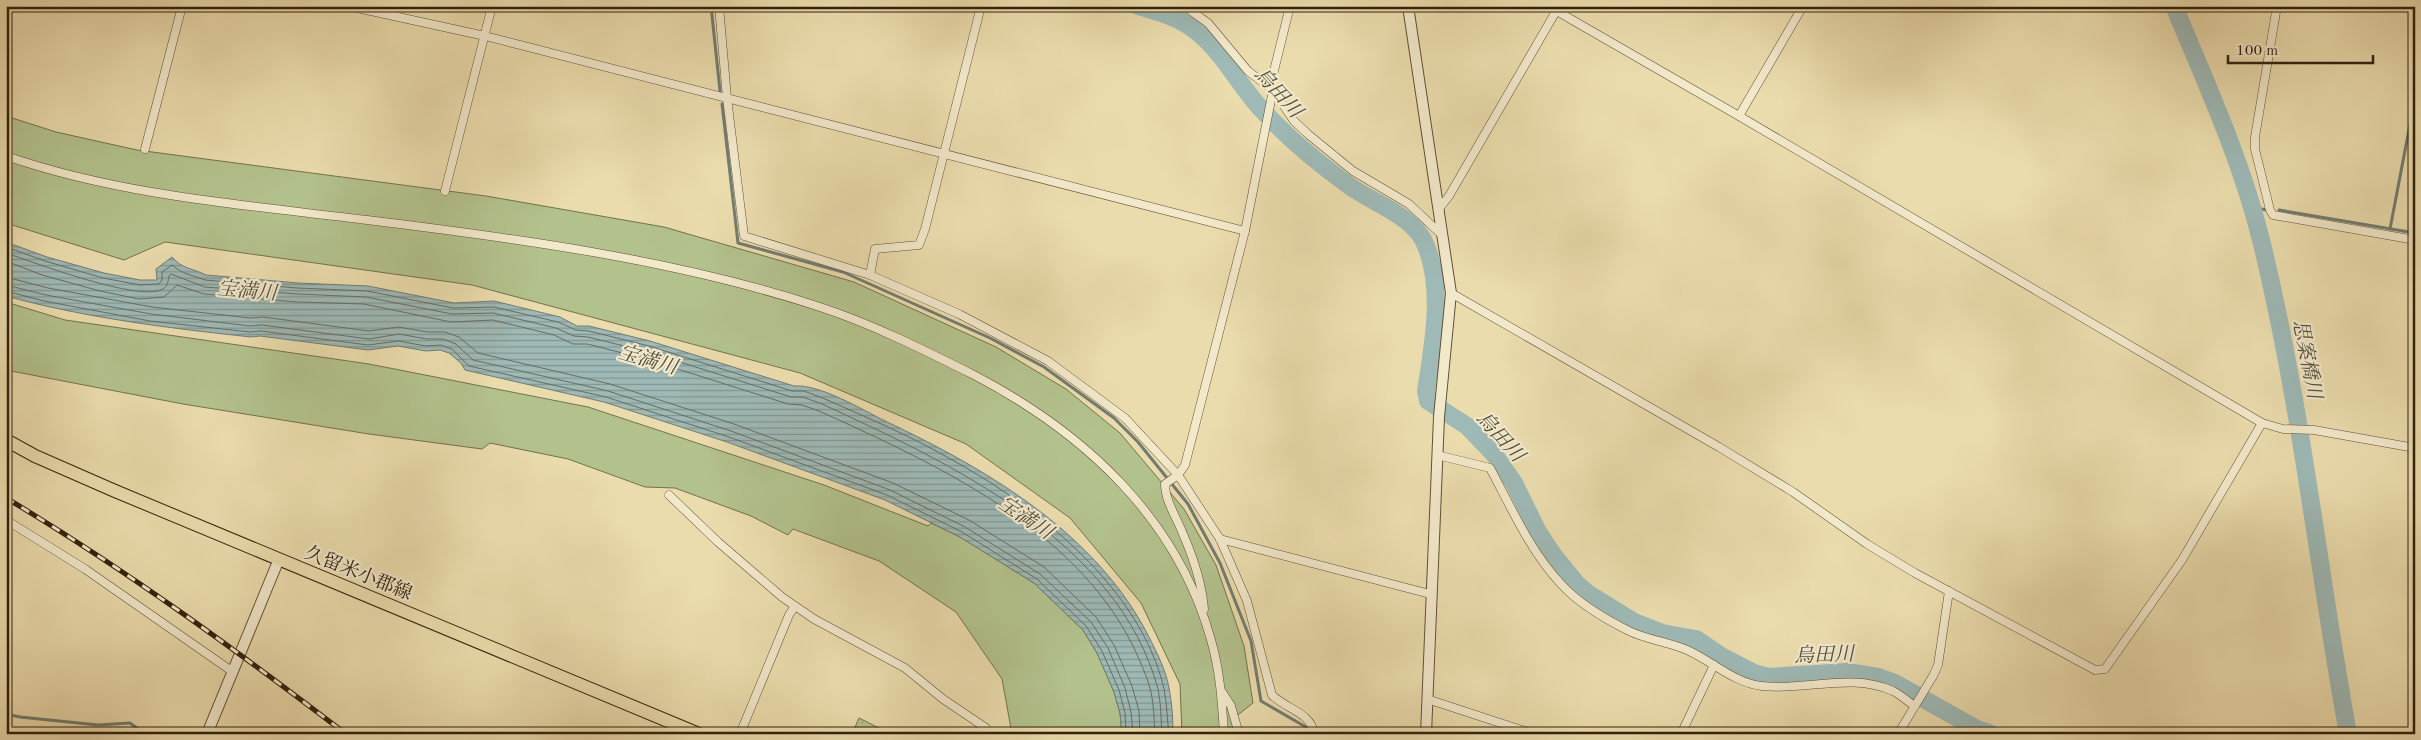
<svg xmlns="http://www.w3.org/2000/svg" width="2421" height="740" font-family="'Old Standard TT','Noto Serif JP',serif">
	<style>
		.grass { fill: #b3c28d; stroke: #72724d }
		.park { fill: url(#park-dots); stroke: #72724d }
		.water { fill: url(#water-rules); stroke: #727c72 }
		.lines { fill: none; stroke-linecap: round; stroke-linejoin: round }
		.shore { stroke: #686d62; stroke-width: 1 }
		.stream { stroke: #727c72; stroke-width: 3 }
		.river { stroke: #9eb9b6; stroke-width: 18 }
		.minor-casing { stroke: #605035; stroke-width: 9 }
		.tertiary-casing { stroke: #605035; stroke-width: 12 }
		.primary-casing { stroke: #31210d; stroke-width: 14 }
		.minor { stroke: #f2e8ca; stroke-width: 8 }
		.tertiary { stroke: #f2e8ca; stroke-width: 10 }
		.primary { stroke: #ebdcad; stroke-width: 12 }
		.rail-casing { stroke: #31210d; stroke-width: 5 }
		.rail { stroke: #f2e8ca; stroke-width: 3; stroke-dasharray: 9; stroke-linecap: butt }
		.labels { text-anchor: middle; stroke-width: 4.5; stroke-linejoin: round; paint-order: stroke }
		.street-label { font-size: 19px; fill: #31210d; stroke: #f2e8ca }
		.water-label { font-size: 20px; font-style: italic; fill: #524f40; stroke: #f2e8ca }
	</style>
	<defs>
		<pattern id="park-dots" width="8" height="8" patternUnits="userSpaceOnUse" patternTransform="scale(1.25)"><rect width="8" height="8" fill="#b3c28d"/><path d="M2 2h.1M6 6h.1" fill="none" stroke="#9aa678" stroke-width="1.8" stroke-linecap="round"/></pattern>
		<pattern id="water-rules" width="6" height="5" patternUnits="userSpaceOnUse" patternTransform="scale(1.25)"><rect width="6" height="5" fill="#9eb9b6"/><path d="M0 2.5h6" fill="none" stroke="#819692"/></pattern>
	</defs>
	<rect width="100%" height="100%" fill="#ebdcad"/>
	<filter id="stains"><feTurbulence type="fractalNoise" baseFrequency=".004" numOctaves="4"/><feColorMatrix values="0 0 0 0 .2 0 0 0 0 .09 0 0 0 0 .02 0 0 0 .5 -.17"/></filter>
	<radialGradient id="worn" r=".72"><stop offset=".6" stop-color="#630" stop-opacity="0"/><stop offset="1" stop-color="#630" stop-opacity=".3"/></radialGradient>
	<g class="grass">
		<path d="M 6,116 L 56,132 L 137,150 L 486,196 L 664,227 L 854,282 L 996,347 L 1066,389 L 1120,433 L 1184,509 L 1216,565 L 1244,646 L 1253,703 L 1234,718 L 1234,734 L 1182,734 L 1180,684 L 1141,603 L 1070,518 L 966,444 L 800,373 L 472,285 L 165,242 L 124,260 L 6,223 Z"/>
		<path d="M 6,302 L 65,320 L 369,364 L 588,407 L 824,485 L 928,526 L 931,523 L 960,537 L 1034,583 L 1083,630 L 1097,653 L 1114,692 L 1120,713 L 1122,734 L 1012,734 L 1002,679 L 956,612 L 879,561 L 793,529 L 788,535 L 751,516 L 675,488 L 645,487 L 568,459 L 490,443 L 482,449 L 369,434 L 183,404 L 6,370 Z"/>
	</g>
	<path class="park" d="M 859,718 L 891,734 L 852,734 Z"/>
	<path class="water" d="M 6,242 L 47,257 L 104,273 L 140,280 L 157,280 L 156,269 L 172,257 C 182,269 192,268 206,275 L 298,283 L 368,286 L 454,303 L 494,301 L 560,317 L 577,326 L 589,326 L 650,341 L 794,386 C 820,384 861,409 885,421 C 987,469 1098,534 1150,639 C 1158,655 1166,671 1169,688 C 1172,703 1173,719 1173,734 L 1122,734 L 1120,713 L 1114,692 L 1097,653 L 1083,630 L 1034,583 L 960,537 L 885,500 L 727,442 L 604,402 L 465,370 L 461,363 L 449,353 L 440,350 L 426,351 L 398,346 L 368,350 L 260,336 L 251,337 C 168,328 86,318 6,296 Z"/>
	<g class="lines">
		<g class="shore">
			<path d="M 6,247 L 45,261 L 103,278 L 140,285 L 159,284 L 162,280 L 162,272 L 172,265 C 180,273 194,276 205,280 L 297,288 L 367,291 L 453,308 L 494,307 L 558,322 L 576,330 L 589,331 L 649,346 L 792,391 L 804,391 L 825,399 C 868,418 913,437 954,461 C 1039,508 1141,589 1164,689 C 1167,703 1167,719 1169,734"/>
			<path d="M 6,253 C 33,262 141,303 163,289 C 168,286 168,281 169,276 L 171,274 L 205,287 L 297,294 L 366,297 L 452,314 L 493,313 L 556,328 L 574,336 L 588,337 L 648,352 L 791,397 L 803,397 L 822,404 C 950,463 1118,541 1158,689 C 1161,703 1161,719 1162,734"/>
			<path d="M 6,261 L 42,275 L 100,291 L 139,299 L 164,297 L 177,285 L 204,294 L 297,302 L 364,304 L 451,322 L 493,320 L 554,335 L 573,344 L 587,344 L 646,359 L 788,404 L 802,405 L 819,411 C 934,463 1074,527 1133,646 C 1140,661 1147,676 1151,692 C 1154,705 1154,720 1155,734"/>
			<path d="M 6,277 L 48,288 L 152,307 L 250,318 L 263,317 L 369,331 L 399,327 L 427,332 L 445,332 L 459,337 L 478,353 L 610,384 L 734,424 L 893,483 L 969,520 L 1044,567 L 1096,617 L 1114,645 L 1132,686 L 1139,711 L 1140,734"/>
			<path d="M 6,285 L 46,295 L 151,314 L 250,326 L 262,325 L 369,339 L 399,334 L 427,339 L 443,339 L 456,344 L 473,360 L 608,391 L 731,431 L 890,490 L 965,527 L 1040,574 L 1091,622 L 1108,648 L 1125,688 L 1131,712 L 1133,734"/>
			<path d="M 6,291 L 44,301 L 150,321 L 250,332 L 261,331 L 368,345 L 398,341 L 426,346 L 441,345 L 452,349 L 469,366 L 606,397 L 729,437 L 887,495 L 962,532 L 1037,579 L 1086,626 L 1102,651 L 1119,690 L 1125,713 L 1126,734"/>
		</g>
		<g class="stream">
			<path d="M 711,6 L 720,91"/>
			<path d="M 722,104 L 738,243 L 843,272 L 990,338 L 1044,367 L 1114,418 L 1138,442 L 1188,504 L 1220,563 L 1251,641 L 1261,701 L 1318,734"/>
			<path d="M 2251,207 L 2267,210"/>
			<path d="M 2279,210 L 2415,233"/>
			<path d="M 2390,229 L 2415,98"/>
			<path d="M 6,714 L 20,717 L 98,725 L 130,723 L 145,734"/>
		</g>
		<g class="river">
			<path d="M 1138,6 C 1154,11 1170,14 1184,23 C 1218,42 1236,82 1262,110 C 1287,137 1317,162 1347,184 C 1371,203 1415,215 1426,246 C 1444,290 1433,346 1426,391 L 1428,401 L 1467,426 L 1494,454 L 1514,483 L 1538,532 L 1554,556 L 1576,583 L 1587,593 L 1634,622 L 1662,633 L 1696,639 L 1721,656 L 1754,673 L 1768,677 L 1847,672 L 1878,677 L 1895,683 L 1977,729 L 1991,734"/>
			<path d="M 2174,6 C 2206,83 2241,159 2261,240 C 2301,402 2318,569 2348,734"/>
		</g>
		<g class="minor-casing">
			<g id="minor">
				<path d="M 348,6 L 485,36 L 1245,231"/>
				<path d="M 719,6 L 727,98 L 744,236 L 870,275 L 959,314 L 1048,361 L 1125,418 L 1178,475 L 1220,539 L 1247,601 L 1272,695 C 1286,709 1312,713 1314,734"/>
				<path d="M 1184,6 L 1208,23 L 1248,71 L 1273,90 L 1294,121 L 1309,135 L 1353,171 L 1409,204 L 1442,235"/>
				<path d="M 1548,6 L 1739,116 L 2262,423 L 2283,429 L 2314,430 L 2415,448"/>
				<path d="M 2277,6 L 2255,137 L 2255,149 L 2270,210 L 2273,215 L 2415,240"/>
				<path d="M 1270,87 L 1290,6"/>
				<path d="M 1739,116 L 1803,6"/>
				<path d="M 145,149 L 182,6"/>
				<path d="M 6,156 C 122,196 246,205 367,220 C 515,238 678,260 820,307 C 872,324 924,350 974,375 C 1083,432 1177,517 1211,640 C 1220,670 1222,702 1224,734"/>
				<path d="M 445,191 L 492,6"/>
				<path d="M 1438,210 L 1449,196 L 1559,6"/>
				<path d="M 870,275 L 875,249 L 919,245 L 925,229 L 981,6"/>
				<path d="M 1451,293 L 1719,447 L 1793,492 L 1867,544 L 1915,573 L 2095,670 L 2105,669 L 2182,560 L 2262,423"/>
				<path d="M 1437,455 L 1490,468 C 1511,507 1530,551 1561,584 C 1579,604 1605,619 1629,631 C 1648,640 1668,642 1687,650 C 1712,661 1734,683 1762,686 C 1805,691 1852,672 1893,691 C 1901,695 1908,702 1915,706"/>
				<path d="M 669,495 L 718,542 L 782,597 L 814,619 L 905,668 L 943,699 L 986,728"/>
				<path d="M 6,520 L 85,569 L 233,672"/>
				<path d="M 1220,539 L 1430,594"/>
				<path d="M 1204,609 C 1202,584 1193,557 1183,534 C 1177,518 1165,501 1165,484 L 1178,475 L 1185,465 L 1245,231 L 1273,90"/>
				<path d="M 1222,692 L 1231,706 L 1239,734"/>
				<path d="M 1427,699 L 1534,734"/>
				<path d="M 740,734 L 789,615 L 795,606"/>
				<path d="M 1681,734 L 1714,665"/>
				<path d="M 1898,734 L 1933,676 L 1938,665 L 1949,591"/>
			</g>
		</g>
		<g class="tertiary-casing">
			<g id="tertiary">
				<path d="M 1408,6 L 1451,293 L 1439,417 L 1426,734"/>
				<path d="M 207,734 L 279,559"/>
			</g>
		</g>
		<g class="primary-casing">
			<path id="primary" d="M 6,440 L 35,456 L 115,491 L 699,734"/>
		</g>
		<use href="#minor" class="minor"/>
		<use href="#tertiary" class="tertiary"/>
		<use href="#primary" class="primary"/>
		<g class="rail-casing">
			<path id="rail" d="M 6,498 C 125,569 236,650 346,734"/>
		</g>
		<use href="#rail" class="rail"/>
	</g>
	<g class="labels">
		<g class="street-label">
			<text transform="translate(359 572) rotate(22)" y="7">久留米小郡線</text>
		</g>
		<g class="water-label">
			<text transform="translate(1279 92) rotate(48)" y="7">烏田川</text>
			<text transform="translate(247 290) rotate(5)" y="7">宝満川</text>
			<text transform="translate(648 359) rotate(16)" y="7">宝満川</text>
			<text transform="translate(2308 359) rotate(79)" y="7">思案橋川</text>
			<text transform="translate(1501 436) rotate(48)" y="7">烏田川</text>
			<text transform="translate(1026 517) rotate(34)" y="7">宝満川</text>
			<text transform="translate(1824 654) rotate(-2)" y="7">烏田川</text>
		</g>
	</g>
	<rect width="2421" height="740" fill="none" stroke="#ebdcad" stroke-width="25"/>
	<rect x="8" y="8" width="2406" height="725" fill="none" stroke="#31210d" stroke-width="2.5"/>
	<rect x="12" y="12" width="2396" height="715" fill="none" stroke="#31210d"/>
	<path d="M2228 55v8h145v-8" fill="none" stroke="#31210d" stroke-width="2.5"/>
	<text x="2236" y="55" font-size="15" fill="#31210d" stroke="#f2e8ca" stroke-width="4" paint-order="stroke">100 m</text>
	<rect width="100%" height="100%" filter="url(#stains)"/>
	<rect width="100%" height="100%" fill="url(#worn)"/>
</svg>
